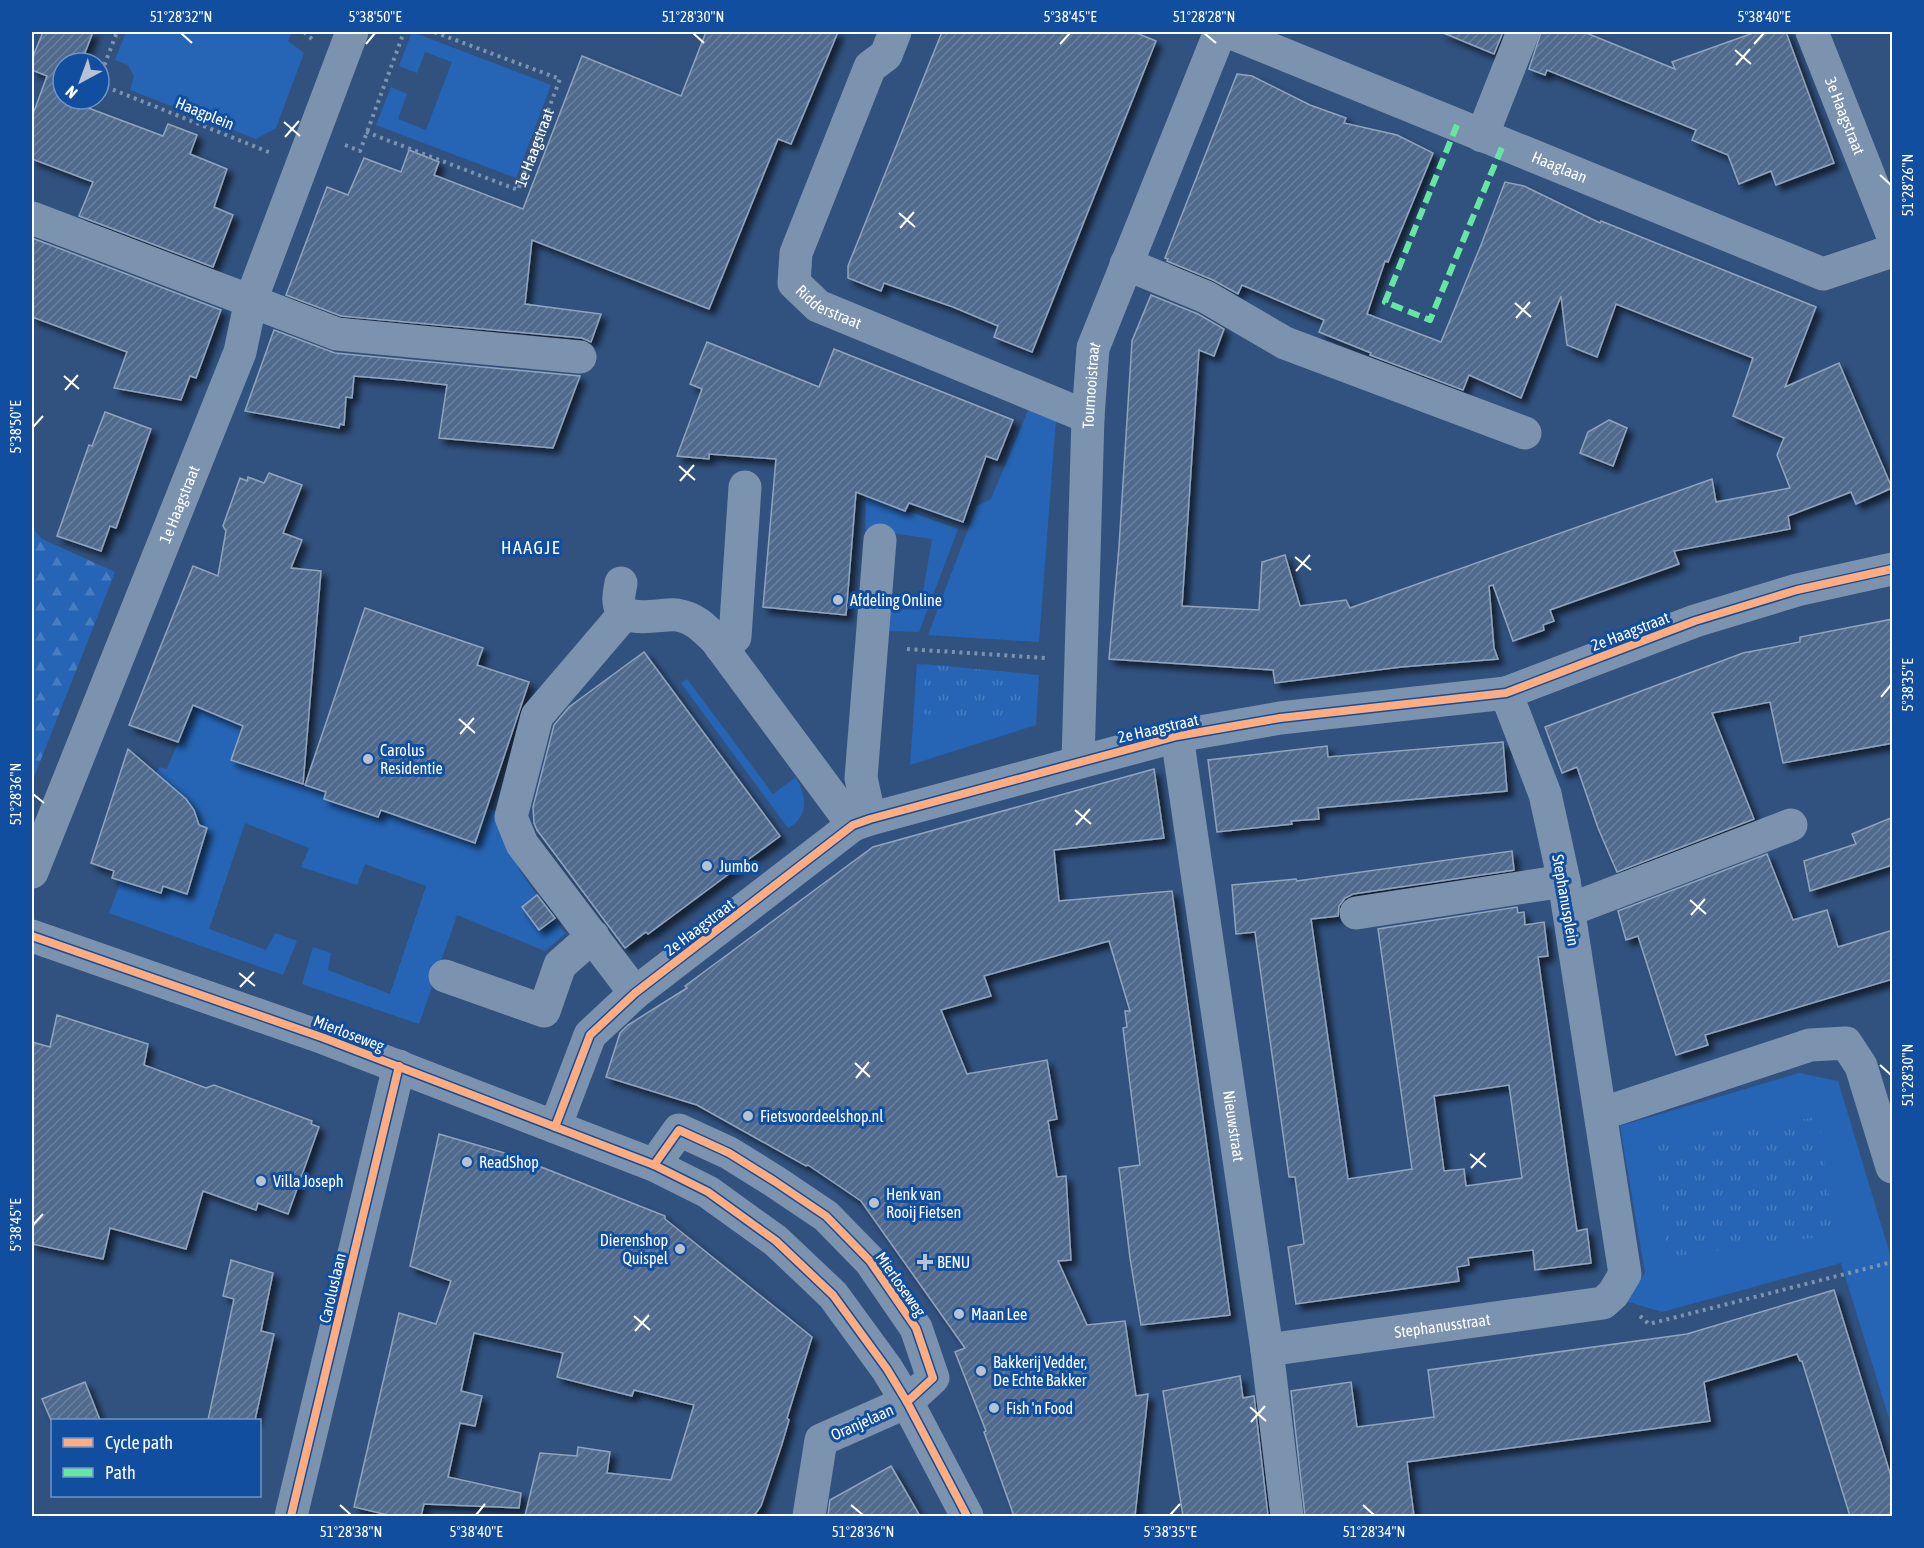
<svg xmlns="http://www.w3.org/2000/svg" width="1924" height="1548" font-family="'Asap Condensed',sans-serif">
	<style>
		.green { fill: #2665b5 }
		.forest { fill: url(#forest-firs) }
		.park { fill: url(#park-tufts) }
		.building { fill: url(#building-hatch); stroke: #91a4bd; stroke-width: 1.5; fill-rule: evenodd; filter: url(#shadow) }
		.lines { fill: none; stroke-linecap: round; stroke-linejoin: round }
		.path { stroke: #7c93af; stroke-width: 4; stroke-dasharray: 3 4.5; stroke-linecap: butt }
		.minor { stroke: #7c93af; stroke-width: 33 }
		.quiet { stroke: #66e7a1; stroke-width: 6; stroke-dasharray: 12 6; stroke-linecap: butt }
		.cycleway-casing { stroke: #114e9f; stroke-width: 11 }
		.cycleway { stroke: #ffac80; stroke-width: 8 }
		.ticks { fill: none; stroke: #fff; stroke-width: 2 }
		.poi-dot { fill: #b7c2d2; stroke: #114e9f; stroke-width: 2 }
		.labels { text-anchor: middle; stroke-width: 6; stroke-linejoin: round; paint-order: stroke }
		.street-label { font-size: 16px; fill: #fff; stroke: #114e9f }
		.poi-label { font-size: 16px; fill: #fff; stroke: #114e9f; text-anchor: start }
		.neighbourhood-label { font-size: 18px; letter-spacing: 1.5px; fill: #fff; stroke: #114e9f }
		.neatline { fill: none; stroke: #fff; stroke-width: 2 }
		.ticks-label { font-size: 15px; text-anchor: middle; fill: #fff }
	</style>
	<defs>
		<pattern id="forest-firs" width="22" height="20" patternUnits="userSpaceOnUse" patternTransform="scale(1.5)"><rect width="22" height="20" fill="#2665b5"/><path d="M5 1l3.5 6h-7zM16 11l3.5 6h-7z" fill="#477cc0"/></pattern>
		<pattern id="park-tufts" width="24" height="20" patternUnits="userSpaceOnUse" patternTransform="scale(1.5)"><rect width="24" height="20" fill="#2665b5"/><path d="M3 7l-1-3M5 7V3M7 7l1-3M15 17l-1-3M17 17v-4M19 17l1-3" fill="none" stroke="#477cc0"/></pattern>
		<pattern id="building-hatch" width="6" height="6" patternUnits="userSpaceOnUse" patternTransform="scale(1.5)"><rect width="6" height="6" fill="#4f6a8d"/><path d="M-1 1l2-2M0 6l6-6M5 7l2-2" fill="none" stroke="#69809e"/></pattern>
		<filter id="shadow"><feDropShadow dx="5.5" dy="5.5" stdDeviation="3" flood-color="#0009"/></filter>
	</defs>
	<rect width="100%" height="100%" fill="#31527f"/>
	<g class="green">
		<path d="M 126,32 L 292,32 L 288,41 L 304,53 L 276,128 L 256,139 L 130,90 L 134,76 L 128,65 L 115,60 Z"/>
		<path d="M 412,32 L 551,85 L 516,178 L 376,125 L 391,87 L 407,94 L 398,119 L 426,130 L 452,62 L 425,52 L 417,73 L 399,66 Z"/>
		<path d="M 1029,408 L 1056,419 L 1039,642 L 928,635 L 977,506 L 991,499 Z"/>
		<path d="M 866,496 L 958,529 L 919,632 L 889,631 L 891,609 L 920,610 L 932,539 L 865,529 Z"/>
		<path d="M 917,664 L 1039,675 L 1036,725 L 910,765 Z"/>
		<path d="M 687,679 L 773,794 L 796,777 C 806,796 810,816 788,828 L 681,683 Z"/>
		<path d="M 193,705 L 243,726 L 231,760 L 326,792 L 378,817 L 381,810 L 475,843 L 487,808 L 507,815 L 519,870 L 537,895 L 522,907 L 539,929 L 554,918 L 565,934 L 545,951 L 457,915 L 419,1024 L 302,984 L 313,947 L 331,953 L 328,970 L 390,994 L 426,886 L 365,864 L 357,885 L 301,867 L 309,848 L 245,823 L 209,929 L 266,950 L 275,933 L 297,941 L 283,975 L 109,913 L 121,881 L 161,893 L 163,886 L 187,894 L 207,828 L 199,825 L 194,810 L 186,799 L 143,807 L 159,767 L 167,769 Z"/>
		<path d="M 1799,1073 L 1838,1081 L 1892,1261 L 1892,1428 L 1841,1263 L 1662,1312 L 1626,1301 L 1645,1273 L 1620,1126 Z"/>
	</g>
	<path class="forest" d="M 32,528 L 42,539 L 115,572 L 32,782 Z"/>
	<g class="park">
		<path d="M 924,664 L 1028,674 L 1025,721 L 923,714 Z"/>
		<path d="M 1819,1117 L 1834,1235 L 1668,1257 L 1653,1140 Z"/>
	</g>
	<g class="building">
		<path d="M 43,32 L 93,32 L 81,63 L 63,63 L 63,99 L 85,99 L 83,106 L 163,136 L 168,124 L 197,135 L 190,154 L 227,169 L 214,207 L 233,215 L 213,267 L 79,216 L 93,182 L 32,159 L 32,117 L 47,76 L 32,70 L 32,59 Z"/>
		<path d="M 706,32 L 838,32 L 791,144 L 778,139 L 709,309 L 532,240 L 525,304 L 601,314 L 591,342 L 582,338 L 341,316 L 286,295 L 327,187 L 348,195 L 364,158 L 401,172 L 409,150 L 439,162 L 434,175 L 523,209 L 582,56 L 681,96 Z"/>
		<path d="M 942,32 L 1134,32 L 1156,41 L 1032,352 L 994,337 L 998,326 L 953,307 L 884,283 L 881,291 L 848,278 L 848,266 Z"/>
		<path d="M 1441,32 L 1503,32 L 1494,54 Z"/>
		<path d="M 1541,32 L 1584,32 L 1675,69 L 1672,62 L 1756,32 L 1786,32 L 1834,163 L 1776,185 L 1771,171 L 1739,184 L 1728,155 L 1692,140 L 1696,130 L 1547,70 L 1545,75 L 1529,69 Z"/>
		<path d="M 1237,74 L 1252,76 L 1310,105 L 1346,118 L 1344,123 L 1397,135 L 1433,153 L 1388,262 L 1385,261 L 1367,314 L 1441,342 L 1481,245 L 1505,182 L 1524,186 L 1600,223 L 1601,221 L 1816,307 L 1785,387 L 1839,363 L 1892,488 L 1856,504 L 1851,492 L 1788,516 L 1790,529 L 1674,551 L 1679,564 L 1550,610 L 1554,621 L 1543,625 L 1544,630 L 1513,641 L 1493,585 L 1489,586 L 1494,648 L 1498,659 L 1401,667 L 1275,683 L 1273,670 L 1109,659 L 1119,547 L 1132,341 L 1151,295 L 1198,314 L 1224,329 L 1214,356 L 1199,350 L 1182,606 L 1259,610 L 1262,562 L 1285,555 L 1300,606 L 1346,600 L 1350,608 L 1712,479 L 1716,502 L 1790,488 L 1777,455 L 1784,438 L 1733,416 L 1753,358 L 1616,304 L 1597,357 L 1567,345 L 1561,296 L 1521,398 L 1469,375 L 1463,390 L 1378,358 L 1370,355 L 1371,353 L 1319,332 L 1324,320 L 1242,285 L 1238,294 L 1213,280 L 1167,261 L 1168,259 L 1165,258 Z"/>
		<path d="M 32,238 L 221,310 L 196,378 L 190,376 L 181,400 L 114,388 L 127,352 L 32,317 Z"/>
		<path d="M 274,330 L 335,353 L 580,376 L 553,448 L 439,438 L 447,385 L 403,380 L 354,376 L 352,398 L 346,397 L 344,425 L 340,424 L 339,428 L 245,411 Z"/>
		<path d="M 707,342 L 819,387 L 834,349 L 1013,420 L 997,460 L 986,456 L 963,522 L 909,503 L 905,511 L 856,492 L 846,615 L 763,607 L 776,459 L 709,454 L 709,459 L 677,456 L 702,389 L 690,384 Z"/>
		<path d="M 105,412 L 151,429 L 116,528 L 110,526 L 101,551 L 57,536 L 89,445 L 92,446 Z"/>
		<path d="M 1609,420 L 1627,428 L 1613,466 L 1580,453 L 1588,432 Z"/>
		<path d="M 269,473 L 302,485 L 283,533 L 302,540 L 291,568 L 321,571 L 303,784 L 231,760 L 243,726 L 193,705 L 178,742 L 129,725 L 193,566 L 218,576 L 226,531 L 223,526 L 240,478 L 247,481 L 248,477 L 264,483 Z"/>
		<path d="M 365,608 L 483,648 L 477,665 L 529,682 L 475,843 L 381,810 L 378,817 L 324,799 L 326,792 L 305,785 Z"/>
		<path d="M 1893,619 L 1893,743 L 1783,763 L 1770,702 L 1712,713 L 1754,819 L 1617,872 L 1598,828 L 1577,767 L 1562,773 L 1545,727 L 1743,653 L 1800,642 L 1800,637 Z"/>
		<path d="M 644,652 L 780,836 L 648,934 L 646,932 L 625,948 L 537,830 L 534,823 L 533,807 L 554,725 L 569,707 Z"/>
		<path d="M 1503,742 L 1507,791 L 1318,808 L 1319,819 L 1291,821 L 1292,824 L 1217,832 L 1208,760 L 1327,746 L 1328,757 Z"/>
		<path d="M 128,749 L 186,799 L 194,810 L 199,825 L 207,828 L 187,894 L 163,886 L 161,893 L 112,878 L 114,871 L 91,863 Z"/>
		<path d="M 1154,769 L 1164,838 L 1054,850 L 1059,901 L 1172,891 L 1230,1315 L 1141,1325 L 1130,1258 L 1119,1168 L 1140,1165 L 1123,1028 L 1127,1027 L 1125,1011 L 1130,1011 L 1109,941 L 984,976 L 991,996 L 941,1010 L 967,1074 L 1047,1060 L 1057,1119 L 1048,1121 L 1057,1177 L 1066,1176 L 1071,1260 L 1058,1261 L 1087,1325 L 1125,1321 L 1136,1396 L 1148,1394 L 1135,1516 L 1014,1516 L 984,1432 L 986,1431 L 955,1352 L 965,1348 L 861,1201 L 808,1165 L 806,1166 L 697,1105 L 606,1077 L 620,1033 L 628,1025 L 687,988 L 685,986 L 873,847 Z"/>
		<path d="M 1893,817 L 1893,865 L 1810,891 L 1804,861 L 1856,844 L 1852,834 Z"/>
		<path d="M 1512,851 L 1514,870 L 1353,894 L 1345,898 L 1339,906 L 1338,916 L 1311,919 L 1348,1179 L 1412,1169 L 1378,929 L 1517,907 L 1518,913 L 1524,912 L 1525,925 L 1544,922 L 1548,956 L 1538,957 L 1568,1171 L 1577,1231 L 1587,1229 L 1591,1263 L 1535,1270 L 1533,1250 L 1468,1258 L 1469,1265 L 1457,1267 L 1459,1281 L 1296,1304 L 1288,1247 L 1304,1244 L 1295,1177 L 1289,1177 L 1255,932 L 1236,934 L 1232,885 L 1296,879 L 1297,881 ZM 1509,1085 L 1522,1178 L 1466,1186 L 1464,1169 L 1444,1171 L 1434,1096 Z"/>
		<path d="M 1767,854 L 1793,920 L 1827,910 L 1838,947 L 1893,930 L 1893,979 L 1705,1035 L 1708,1045 L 1676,1055 L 1638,936 L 1626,940 L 1618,911 Z"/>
		<path d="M 537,895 L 555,918 L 539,930 L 522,907 Z"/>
		<path d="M 57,1015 L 148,1044 L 144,1065 L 206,1088 L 214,1085 L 312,1121 L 311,1124 L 319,1127 L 288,1214 L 258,1203 L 256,1210 L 203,1191 L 186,1249 L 110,1228 L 103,1259 L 32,1244 L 32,1042 L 50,1047 Z"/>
		<path d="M 439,1134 L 532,1161 L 531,1163 L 665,1216 L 665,1219 L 812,1337 L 787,1418 L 789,1420 L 782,1444 L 761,1506 L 754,1516 L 525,1516 L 540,1453 L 577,1456 L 578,1447 L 610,1452 L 607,1473 L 671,1480 L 694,1405 L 634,1390 L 632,1396 L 557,1377 L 563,1353 L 474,1333 L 461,1391 L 482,1396 L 475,1426 L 460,1423 L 448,1477 L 521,1493 L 519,1508 L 424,1504 L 421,1516 L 392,1516 L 354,1507 L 399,1313 L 436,1324 L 451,1281 L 410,1266 Z"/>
		<path d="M 231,1260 L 273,1273 L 261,1331 L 274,1334 L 255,1420 L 208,1420 L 234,1299 L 223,1296 Z"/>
		<path d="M 1834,1290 L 1893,1483 L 1893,1516 L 1850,1516 L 1802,1361 L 1800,1361 L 1797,1354 L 1704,1382 L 1710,1421 L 1407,1462 L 1414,1516 L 1305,1516 L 1291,1391 L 1351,1382 L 1357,1427 L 1434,1417 L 1428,1370 L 1687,1334 Z"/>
		<path d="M 1240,1376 L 1243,1398 L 1254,1396 L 1268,1516 L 1183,1516 L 1163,1391 Z"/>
		<path d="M 85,1382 L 100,1420 L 51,1420 L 42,1399 Z"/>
		<path d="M 891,1466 L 920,1516 L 828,1516 L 830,1500 Z"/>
	</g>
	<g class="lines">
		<g class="path">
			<path d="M 304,32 L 312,39"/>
			<path d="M 99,79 L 117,32"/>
			<path d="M 99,84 L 271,153"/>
			<path id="s1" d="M 366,132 L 518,190 L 560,79 L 434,32"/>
			<path d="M 345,145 L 360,151 L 404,32"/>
			<path d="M 907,649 L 1046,658"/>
			<path d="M 1640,1316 L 1649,1324 L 1892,1262"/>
		</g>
		<g class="minor">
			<path id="s2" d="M 895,32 L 886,55 L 870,67 L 796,253 L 794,283 L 818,306 L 1088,417"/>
			<path id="s3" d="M 1229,32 L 1823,274 L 1892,251"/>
			<path id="s4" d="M 1812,32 L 1892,234"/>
			<path d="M 1482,136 L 1523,32"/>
			<path d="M 32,218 L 337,334 L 580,357"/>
			<path d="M 1126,264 L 1206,297 L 1285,343 L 1525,433"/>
			<path d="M 621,583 C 620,589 618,596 619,602 C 621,626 662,613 677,615 C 695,618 704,628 716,640 L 853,825"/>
			<path d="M 625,613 L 537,716 L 511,817 L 522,844 L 635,993"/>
			<path d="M 721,647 L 735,637 L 745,487"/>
			<path id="s5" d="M 1177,736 L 1267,1350 L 1287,1516"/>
			<path id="s6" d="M 1078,761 L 1088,417 L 1093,348 L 1220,32"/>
			<path d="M 870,819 L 861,778 L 880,540"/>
			<path id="s7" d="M 32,872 L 240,352 L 251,300 L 352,32"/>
			<path d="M 1569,910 L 1791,825"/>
			<path d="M 1356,913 L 1564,881"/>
			<path d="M 32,936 L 324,1038 L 654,1165 L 708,1192 L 776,1241 L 833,1295 L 887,1369 L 907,1402 L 967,1516"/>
			<path d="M 445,976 L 544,1011 L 560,965 L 593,936"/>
			<path d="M 1601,1114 L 1810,1045 L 1846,1043 L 1861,1066 L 1892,1167"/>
			<path d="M 555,1127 L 590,1035 L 635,993 L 853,825 L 870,819 L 1177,736 L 1280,718 L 1506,693 L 1695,621 L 1797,590 L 1892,569"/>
			<path d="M 654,1165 L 679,1130 L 729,1153 L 774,1181 L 826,1216 L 870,1261 L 916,1328 L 933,1378 L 907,1402 L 821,1440 L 809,1516"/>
			<path id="s8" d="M 1267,1350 L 1603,1303 L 1613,1294 L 1625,1274 L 1564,881 L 1545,794 L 1506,693"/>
			<path d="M 291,1516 L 399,1066"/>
		</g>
		<path class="quiet" d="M 1457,125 L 1385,302 L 1430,320 L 1503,145"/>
		<g class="cycleway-casing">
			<g id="cycleway">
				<path d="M 32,936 L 324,1038 L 654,1165 L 708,1192 L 776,1241 L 833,1295 L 887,1369 L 907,1402 L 967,1516"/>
				<path d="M 555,1127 L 590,1035 L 635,993 L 853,825 L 870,819 L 1177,736 L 1280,718 L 1506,693 L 1695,621 L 1797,590 L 1892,569"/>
				<path d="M 654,1165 L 679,1130 L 729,1153 L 774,1181 L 826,1216 L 870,1261 L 916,1328 L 933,1378 L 907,1402"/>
				<path d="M 291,1516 L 399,1066"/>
			</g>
		</g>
		<use href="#cycleway" class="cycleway"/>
	</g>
	<path class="ticks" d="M 181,33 L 192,43M 693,33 L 704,43M 1204,33 L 1216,43M 366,44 L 375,33M 1060,44 L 1070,33M 1754,44 L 1764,33M 1735,50 L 1751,64M 1736,65 L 1750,49M 284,122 L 300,136M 285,137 L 299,121M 1880,175 L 1891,185M 899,213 L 915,227M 900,228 L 914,212M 1515,303 L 1531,317M 1516,318 L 1530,302M 64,376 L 79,389M 65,390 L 78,375M 33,427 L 43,416M 679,466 L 695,480M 680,481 L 694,465M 1295,557 L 1311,570M 1296,571 L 1310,555M 1881,697 L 1891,685M 459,719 L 475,733M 460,734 L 474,718M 33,794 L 44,803M 1075,810 L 1091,824M 1076,825 L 1090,809M 1690,900 L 1706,914M 1691,915 L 1705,899M 239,973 L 255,986M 240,987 L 254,972M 855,1063 L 870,1077M 1880,1065 L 1891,1075M 856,1078 L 869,1062M 1470,1154 L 1486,1167M 1471,1168 L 1485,1153M 33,1225 L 43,1214M 634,1316 L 650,1330M 635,1331 L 649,1315M 1250,1407 L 1266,1421M 1251,1422 L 1265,1406M 340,1505 L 351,1515M 851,1505 L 863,1515M 1363,1505 L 1374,1515M 476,1515 L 485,1504M 1170,1515 L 1180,1504"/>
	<g class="poi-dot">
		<circle cx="838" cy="600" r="6"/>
		<circle cx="368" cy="759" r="6"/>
		<circle cx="707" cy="866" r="6"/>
		<circle cx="748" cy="1116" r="6"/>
		<circle cx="467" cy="1162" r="6"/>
		<circle cx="261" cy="1181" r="6"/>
		<circle cx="874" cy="1203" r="6"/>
		<circle cx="680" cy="1249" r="6"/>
		<path d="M922 1253h6v6h6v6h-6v6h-6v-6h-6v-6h6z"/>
		<circle cx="959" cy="1314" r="6"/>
		<circle cx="981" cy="1371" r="6"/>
		<circle cx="994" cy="1408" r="6"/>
	</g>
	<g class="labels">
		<g class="street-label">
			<text transform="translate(205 113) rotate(22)" y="6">Haagplein</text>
			<text dy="6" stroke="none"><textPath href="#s4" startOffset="90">3e Haagstraat</textPath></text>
			<text dy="6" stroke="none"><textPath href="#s1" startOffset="208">1e Haagstraat</textPath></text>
			<text dy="6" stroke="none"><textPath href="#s3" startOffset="357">Haaglaan</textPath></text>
			<text dy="6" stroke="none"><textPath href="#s2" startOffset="318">Ridderstraat</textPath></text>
			<text dy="6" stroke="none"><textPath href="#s6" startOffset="376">Tournooistraat</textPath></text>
			<text dy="6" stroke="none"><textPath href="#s7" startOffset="396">1e Haagstraat</textPath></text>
			<text transform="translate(1630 631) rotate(-21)" y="6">2e Haagstraat</text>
			<text transform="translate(1158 728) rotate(-13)" y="6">2e Haagstraat</text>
			<text transform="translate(1566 900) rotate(80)" y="6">Stephanusplein</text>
			<text transform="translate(699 927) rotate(-37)" y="6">2e Haagstraat</text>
			<text transform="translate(349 1033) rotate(21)" y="6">Mierloseweg</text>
			<text dy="6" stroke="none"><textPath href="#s5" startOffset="394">Nieuwstraat</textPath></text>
			<text transform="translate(901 1284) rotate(55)" y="6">Mierloseweg</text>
			<text transform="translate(332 1288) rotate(-77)" y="6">Caroluslaan</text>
			<text dy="6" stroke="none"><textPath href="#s8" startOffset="177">Stephanusstraat</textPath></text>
			<text transform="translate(862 1422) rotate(-24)" y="6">Oranjelaan</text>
		</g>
		<g class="poi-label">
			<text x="850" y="606">Afdeling Online</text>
			<text x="380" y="756">Carolus<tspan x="380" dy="18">Residentie</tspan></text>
			<text x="719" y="872">Jumbo</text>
			<text x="760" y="1122">Fietsvoordeelshop.nl</text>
			<text x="479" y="1168">ReadShop</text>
			<text x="273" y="1187">Villa Joseph</text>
			<text x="886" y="1200">Henk van<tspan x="886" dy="18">Rooij Fietsen</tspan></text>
			<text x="668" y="1246" text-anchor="end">Dierenshop<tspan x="668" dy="18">Quispel</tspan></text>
			<text x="937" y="1268">BENU</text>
			<text x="971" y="1320">Maan Lee</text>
			<text x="993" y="1368">Bakkerij Vedder,<tspan x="993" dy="18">De Echte Bakker</tspan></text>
			<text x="1006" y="1414">Fish 'n Food</text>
		</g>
		<g class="neighbourhood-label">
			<text x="531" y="554">HAAGJE</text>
		</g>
	</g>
	<rect width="1924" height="1548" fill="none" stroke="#114e9f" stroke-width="66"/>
	<rect x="51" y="1419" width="210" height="78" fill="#114e9f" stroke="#7095c5" stroke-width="1.5"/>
	<rect x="63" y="1438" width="30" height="9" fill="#ffac80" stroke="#7095c5" stroke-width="1.5"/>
	<text x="105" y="1449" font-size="18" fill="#ffffff">Cycle path</text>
	<rect x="63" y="1468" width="30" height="9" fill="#66e7a1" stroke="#7095c5" stroke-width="1.5"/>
	<text x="105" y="1479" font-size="18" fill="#ffffff">Path</text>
	<g transform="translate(81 81) rotate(221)"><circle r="28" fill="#114e9f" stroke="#7095c5" stroke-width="1.5"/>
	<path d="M0-4.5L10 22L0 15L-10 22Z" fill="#b7c2d2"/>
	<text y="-9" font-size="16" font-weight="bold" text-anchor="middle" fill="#ffffff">N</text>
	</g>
	<rect x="33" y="33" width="1858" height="1482" class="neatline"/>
	<g class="ticks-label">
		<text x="181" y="22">51°28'32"N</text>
		<text x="375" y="22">5°38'50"E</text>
		<text x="693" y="22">51°28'30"N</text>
		<text x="1070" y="22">5°38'45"E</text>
		<text x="1204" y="22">51°28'28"N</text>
		<text x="1764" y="22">5°38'40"E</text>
		<text transform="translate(1908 185) rotate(-90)" y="5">51°28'26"N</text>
		<text transform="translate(16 427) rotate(-90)" y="5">5°38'50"E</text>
		<text transform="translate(1908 685) rotate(-90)" y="5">5°38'35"E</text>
		<text transform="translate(16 794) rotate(-90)" y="5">51°28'36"N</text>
		<text transform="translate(1908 1075) rotate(-90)" y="5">51°28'30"N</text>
		<text transform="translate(16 1225) rotate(-90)" y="5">5°38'45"E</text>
		<text x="351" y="1537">51°28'38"N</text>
		<text x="476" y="1537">5°38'40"E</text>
		<text x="863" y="1537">51°28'36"N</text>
		<text x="1170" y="1537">5°38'35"E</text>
		<text x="1374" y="1537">51°28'34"N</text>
	</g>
</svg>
